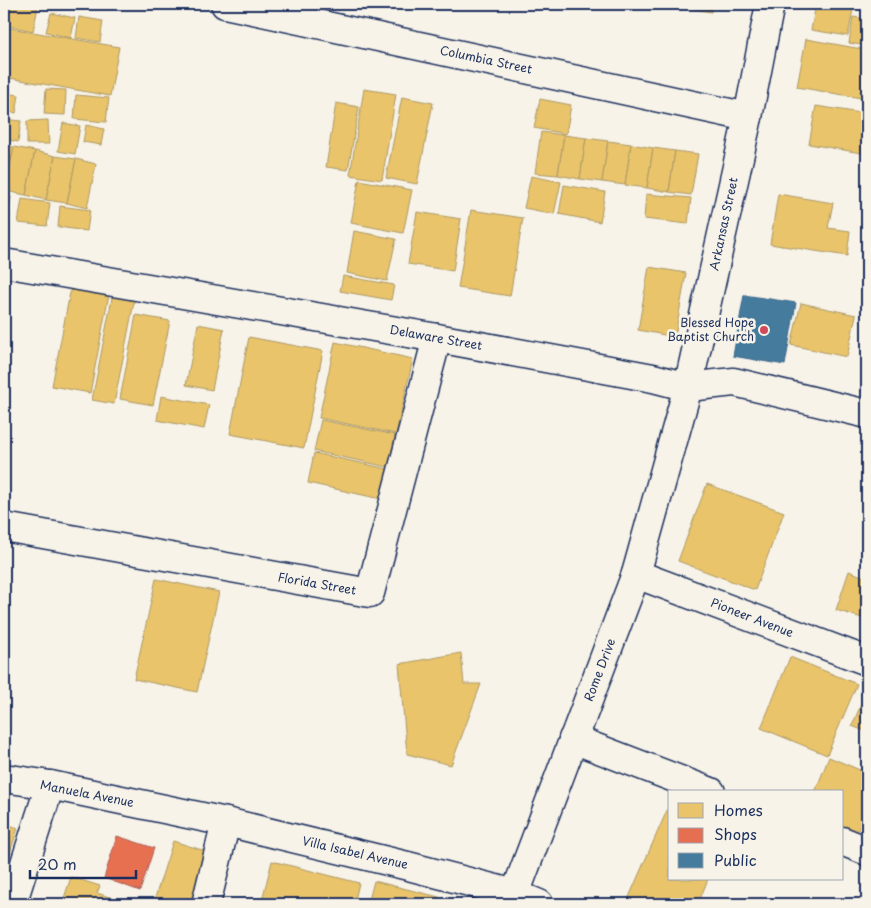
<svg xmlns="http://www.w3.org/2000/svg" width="871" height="908" font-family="'Playpen Sans',sans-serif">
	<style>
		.homes { fill: #e9c46a; stroke: #ab9766 }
		.shops { fill: #e76f51; stroke: #aa5c55 }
		.public { fill: #457b9d; stroke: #38648a }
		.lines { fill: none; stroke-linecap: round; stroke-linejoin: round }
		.street-casing { stroke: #1b2f5e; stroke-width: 31 }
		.secondary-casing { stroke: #1b2f5e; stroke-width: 31 }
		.street { stroke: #f7f3e8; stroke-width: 28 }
		.secondary { stroke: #f7f3e8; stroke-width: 28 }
		.poi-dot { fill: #d1495b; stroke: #f7f3e8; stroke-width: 2 }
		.labels { text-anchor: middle; stroke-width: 5; stroke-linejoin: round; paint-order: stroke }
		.street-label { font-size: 12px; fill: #1b2f5e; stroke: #f7f3e8 }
		.poi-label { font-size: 12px; fill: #1b2f5e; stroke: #f7f3e8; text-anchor: end }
	</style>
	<rect width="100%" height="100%" fill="#f7f3e8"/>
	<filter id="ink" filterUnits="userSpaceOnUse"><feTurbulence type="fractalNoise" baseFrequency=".02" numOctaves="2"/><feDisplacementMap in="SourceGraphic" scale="10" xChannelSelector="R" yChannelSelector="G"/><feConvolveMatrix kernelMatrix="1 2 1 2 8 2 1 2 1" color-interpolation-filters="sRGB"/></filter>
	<g filter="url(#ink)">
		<g class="homes">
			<path d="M 4,4 L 21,4 L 38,7 L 33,31 L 4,25 Z"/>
			<path d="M 665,4 L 712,4 L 711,12 Z"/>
			<path d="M 816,4 L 854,4 L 848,36 L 811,30 Z"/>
			<path d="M 51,13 L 75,18 L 71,38 L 46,32 Z"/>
			<path d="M 79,17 L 103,21 L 100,42 L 76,38 Z"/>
			<path d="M 853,17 L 867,19 L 867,46 L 849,43 Z"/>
			<path d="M 4,27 L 119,47 L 110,96 L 4,77 Z"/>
			<path d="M 806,39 L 867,50 L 867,99 L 797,87 Z"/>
			<path d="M 46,89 L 66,90 L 65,115 L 44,114 Z"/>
			<path d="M 364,89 L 396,94 L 382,180 L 350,175 Z"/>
			<path d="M 4,93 L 19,95 L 16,113 L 4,111 Z"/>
			<path d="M 76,95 L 109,98 L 106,122 L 74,119 Z"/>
			<path d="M 402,97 L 433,103 L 417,184 L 386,178 Z"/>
			<path d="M 540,99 L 571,105 L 566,134 L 534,128 Z"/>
			<path d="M 336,103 L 359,107 L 348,170 L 326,167 Z"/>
			<path d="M 816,106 L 867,114 L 867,154 L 809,144 Z"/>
			<path d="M 4,119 L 21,121 L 18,142 L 4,139 Z"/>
			<path d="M 48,120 L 49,144 L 27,144 L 27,121 Z"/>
			<path d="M 63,123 L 80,126 L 75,154 L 58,151 Z"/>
			<path d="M 86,125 L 104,129 L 101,145 L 83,142 Z"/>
			<path d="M 541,132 L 564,135 L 558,175 L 535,173 Z"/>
			<path d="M 564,135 L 586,138 L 580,179 L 558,175 Z"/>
			<path d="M 586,138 L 608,141 L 602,182 L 580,179 Z"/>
			<path d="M 608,141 L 631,144 L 625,185 L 602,182 Z"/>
			<path d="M 631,144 L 653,148 L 647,188 L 625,185 Z"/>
			<path d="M 4,145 L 14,147 L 5,191 L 4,191 Z"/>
			<path d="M 14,147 L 35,151 L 26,195 L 5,191 Z"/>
			<path d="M 653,148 L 675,151 L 669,192 L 647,188 Z"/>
			<path d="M 35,151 L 55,156 L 46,200 L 26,195 Z"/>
			<path d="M 675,151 L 698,154 L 691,195 L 669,192 Z"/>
			<path d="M 55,156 L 76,159 L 67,203 L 46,200 Z"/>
			<path d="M 76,159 L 96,164 L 87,208 L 67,203 Z"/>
			<path d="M 531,176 L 561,182 L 554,214 L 524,208 Z"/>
			<path d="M 359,180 L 412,190 L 403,233 L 351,223 Z"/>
			<path d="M 564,185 L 605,192 L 600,222 L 559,214 Z"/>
			<path d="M 646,194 L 691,198 L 688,224 L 644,219 Z"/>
			<path d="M 778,194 L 833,203 L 828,228 L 850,231 L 847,256 L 770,244 Z"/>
			<path d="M 4,195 L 11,197 L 7,219 L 4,218 Z"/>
			<path d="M 22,199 L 50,203 L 47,226 L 18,223 Z"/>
			<path d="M 60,206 L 90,210 L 87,231 L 58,227 Z"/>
			<path d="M 471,210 L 523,218 L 510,296 L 458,288 Z"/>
			<path d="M 417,212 L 461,219 L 453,271 L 408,264 Z"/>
			<path d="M 354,231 L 396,239 L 387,281 L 347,273 Z"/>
			<path d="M 649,267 L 686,273 L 675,337 L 638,330 Z"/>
			<path d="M 343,276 L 394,285 L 391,300 L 340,291 Z"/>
			<path d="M 72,282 L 110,289 L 90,393 L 52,386 Z"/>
			<path d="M 113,293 L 135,297 L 114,404 L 92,400 Z"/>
			<path d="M 801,303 L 856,315 L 847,357 L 791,345 Z"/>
			<path d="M 136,315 L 170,321 L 153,405 L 120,399 Z"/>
			<path d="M 198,324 L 224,329 L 212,390 L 186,385 Z"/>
			<path d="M 249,337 L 323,351 L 304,448 L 230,434 Z"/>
			<path d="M 335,342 L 413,359 L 396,434 L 319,418 Z"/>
			<path d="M 161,396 L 209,405 L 204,429 L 157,420 Z"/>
			<path d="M 321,420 L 395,435 L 388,467 L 314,451 Z"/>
			<path d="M 314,453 L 388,469 L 381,499 L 308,483 Z"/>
			<path d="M 707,484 L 784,512 L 755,590 L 678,561 Z"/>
			<path d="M 849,571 L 867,578 L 867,602 L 862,618 L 836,610 Z"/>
			<path d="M 156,579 L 219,592 L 197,692 L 134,679 Z"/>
			<path d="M 461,653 L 464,684 L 481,684 L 451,765 L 407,754 L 399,664 Z"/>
			<path d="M 790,657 L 857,684 L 827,755 L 761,728 Z"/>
			<path d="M 867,690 L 867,732 L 852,726 Z"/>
			<path d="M 829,757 L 867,773 L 867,808 L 856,835 L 842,829 L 842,792 L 815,792 Z"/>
			<path d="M 668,808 L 670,809 L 670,879 L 708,879 L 698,904 L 626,904 Z"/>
			<path d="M 4,823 L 18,828 L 4,871 Z"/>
			<path d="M 173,841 L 215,854 L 199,904 L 153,904 Z"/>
			<path d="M 272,861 L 359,883 L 354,904 L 261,904 Z"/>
			<path d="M 71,877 L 100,886 L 97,893 L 131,904 L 62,904 Z"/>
			<path d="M 374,881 L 439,897 L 437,904 L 368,904 Z"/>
		</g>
		<path class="shops" d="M 117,836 L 154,848 L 140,891 L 104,878 Z"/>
		<path class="public" d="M 744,295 L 796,303 L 785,365 L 733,356 Z"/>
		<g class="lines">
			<g class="street-casing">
				<g id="street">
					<path d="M 225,4 L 748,117"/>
					<path d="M 4,263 L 437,338 L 653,378 L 688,387 L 734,382 L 867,414"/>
					<path d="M 4,527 L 370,593 L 437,338"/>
					<path d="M 636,574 L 867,661"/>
					<path d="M 573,739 L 711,792"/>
					<path d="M 842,841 L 867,851"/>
					<path d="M 206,904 L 226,822"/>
				</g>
			</g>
			<g class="secondary-casing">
				<g id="secondary">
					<path d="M 4,778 L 50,785 L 226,822 L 408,866 L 515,894 L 539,904"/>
					<path d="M 515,894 L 636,574 L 688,387 L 748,117 L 770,4"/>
					<path d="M 12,904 L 50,785"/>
				</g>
			</g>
			<use href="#street" class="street"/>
			<use href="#secondary" class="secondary"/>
		</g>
	</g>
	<circle class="poi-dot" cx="764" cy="330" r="5"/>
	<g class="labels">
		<g class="street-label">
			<text transform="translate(486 60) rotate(12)" y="4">Columbia Street</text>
			<text transform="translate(724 224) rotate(-78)" y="4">Arkansas Street</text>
			<text transform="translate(436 338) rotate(10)" y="4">Delaware Street</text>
			<text transform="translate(317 584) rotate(10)" y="4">Florida Street</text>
			<text transform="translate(752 618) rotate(21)" y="4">Pioneer Avenue</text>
			<text transform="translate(600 670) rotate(-69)" y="4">Rome Drive</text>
			<text transform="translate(87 794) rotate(11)" y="4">Manuela Avenue</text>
			<text transform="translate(355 853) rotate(13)" y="4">Villa Isabel Avenue</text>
		</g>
		<g class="poi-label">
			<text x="754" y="327">Blessed Hope<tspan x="754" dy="14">Baptist Church</tspan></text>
		</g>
	</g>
	<rect width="871" height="908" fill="none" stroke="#f7f3e8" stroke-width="20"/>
	<rect x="10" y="10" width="851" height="888" fill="none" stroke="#1b2f5e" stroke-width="2" filter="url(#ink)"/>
	<rect x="668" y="790" width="175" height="90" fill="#f7f3e8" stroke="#9fa5b1"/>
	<rect x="678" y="803" width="25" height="15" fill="#e9c46a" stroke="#9fa5b1"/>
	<text x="714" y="816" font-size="15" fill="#1b2f5e">Homes</text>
	<rect x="678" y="828" width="25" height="15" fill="#e76f51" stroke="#9fa5b1"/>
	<text x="714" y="840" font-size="15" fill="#1b2f5e">Shops</text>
	<rect x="678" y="853" width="25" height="15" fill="#457b9d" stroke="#9fa5b1"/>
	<text x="714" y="866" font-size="15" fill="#1b2f5e">Public</text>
	<path d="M30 870v8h106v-8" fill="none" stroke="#1b2f5e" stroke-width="2.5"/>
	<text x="38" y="870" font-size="15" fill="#1b2f5e" stroke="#f7f3e8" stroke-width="4" paint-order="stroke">20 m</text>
</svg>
